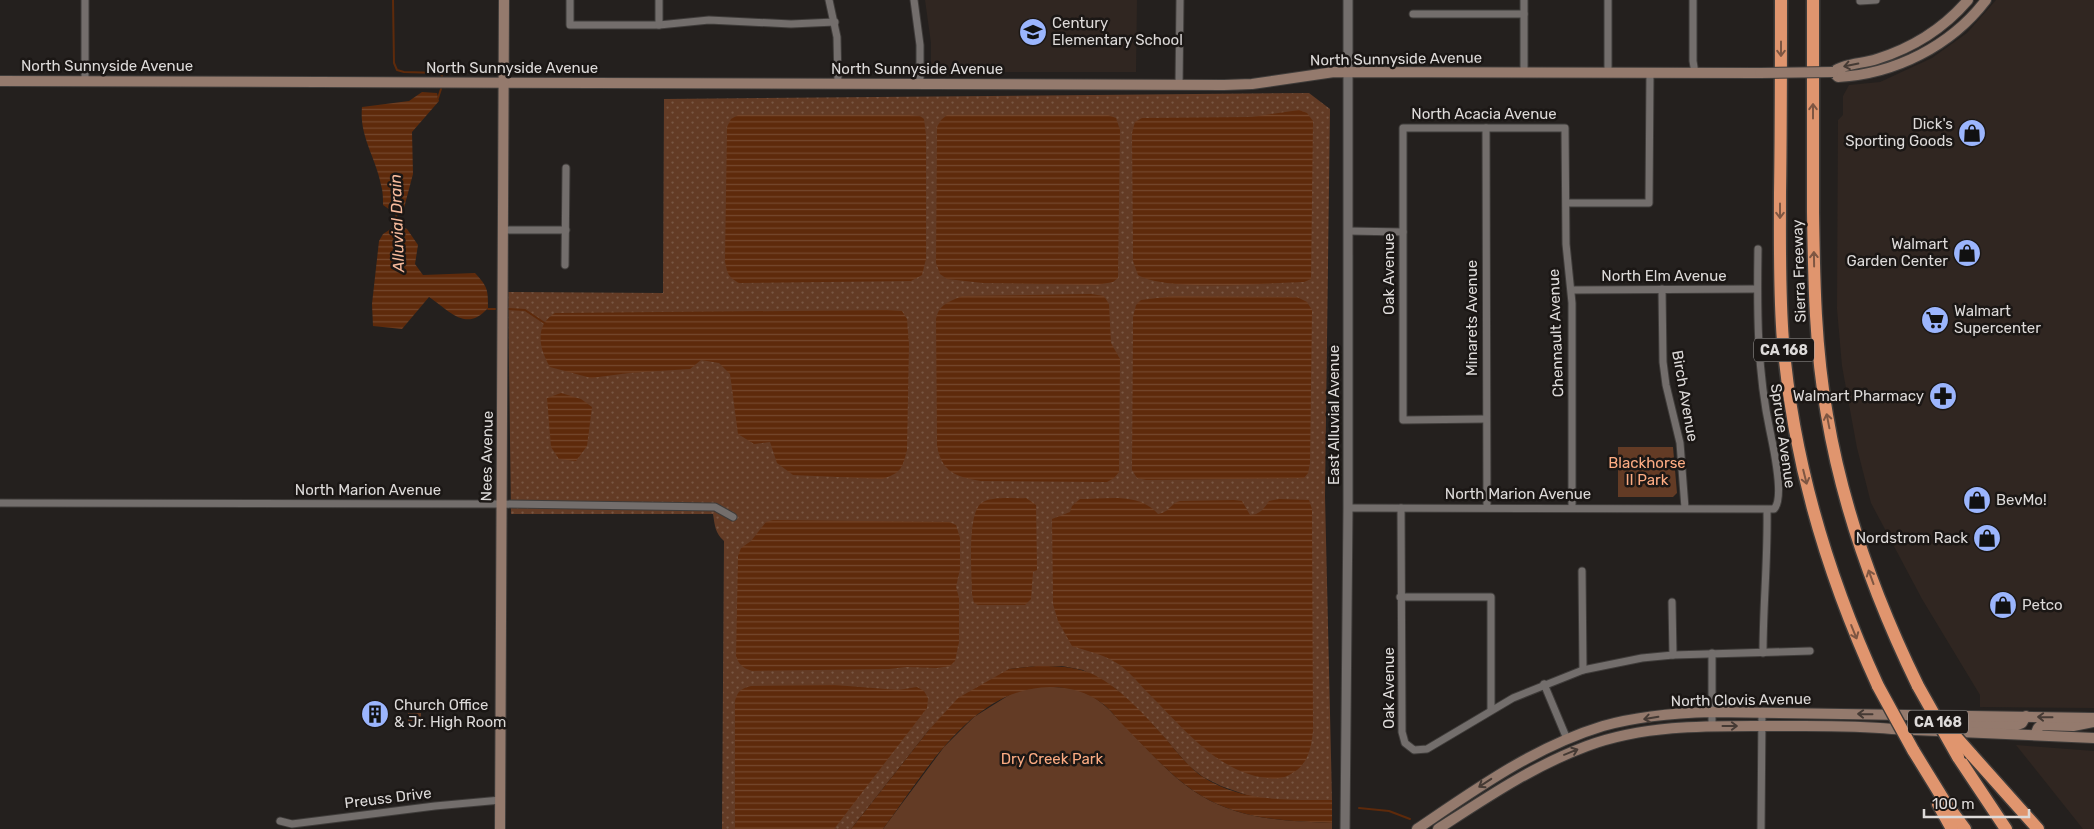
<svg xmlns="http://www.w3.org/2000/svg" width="2094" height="829" font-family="Rubik,sans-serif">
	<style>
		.built { fill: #302621 }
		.grass { fill: url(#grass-dots) }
		.park { fill: #633b25 }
		.water { fill: url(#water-rules) }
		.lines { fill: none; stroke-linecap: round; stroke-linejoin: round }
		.stream { stroke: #5e2a0b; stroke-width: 2 }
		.minor-casing { stroke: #3f3c3a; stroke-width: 9 }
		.tertiary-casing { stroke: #3f3c3a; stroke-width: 11 }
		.secondary-casing { stroke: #3f3c3a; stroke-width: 12 }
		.motorway-casing { stroke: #3f3c3a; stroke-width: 15 }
		.minor { stroke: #736e6c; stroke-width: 7 }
		.tertiary { stroke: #736e6c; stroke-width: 9 }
		.secondary { stroke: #947a6d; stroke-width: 10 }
		.motorway { stroke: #e0956e; stroke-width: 12 }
		.secondary-bridge-casing { stroke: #3f3c3a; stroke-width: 12; stroke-linecap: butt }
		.motorway-bridge-casing { stroke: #3f3c3a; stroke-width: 15; stroke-linecap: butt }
		.secondary-bridge { stroke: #947a6d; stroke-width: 10 }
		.motorway-bridge { stroke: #e0956e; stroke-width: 12 }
		.oneway { stroke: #7e5642 }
		.oneway2 { stroke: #453a34 }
		.labels { text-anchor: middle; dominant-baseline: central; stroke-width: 5; stroke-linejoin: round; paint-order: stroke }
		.shield { fill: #1b1715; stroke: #a3a09e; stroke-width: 1 }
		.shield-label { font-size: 14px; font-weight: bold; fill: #dddad9 }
		.poi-label { font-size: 15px; fill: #dddad9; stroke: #1b1715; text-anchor: start }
		.street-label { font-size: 15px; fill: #dddad9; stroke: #1b1715 }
		.park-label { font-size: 15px; fill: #fdac83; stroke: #1b1715 }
		.water-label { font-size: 16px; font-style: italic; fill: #f8bb9c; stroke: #1b1715 }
	</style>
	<defs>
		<pattern id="grass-dots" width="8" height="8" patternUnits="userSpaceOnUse" patternTransform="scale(1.25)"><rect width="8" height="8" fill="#633b25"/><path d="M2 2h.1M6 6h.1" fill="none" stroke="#795744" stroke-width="1.8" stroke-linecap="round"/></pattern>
		<pattern id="water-rules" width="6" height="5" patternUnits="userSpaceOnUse" patternTransform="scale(1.25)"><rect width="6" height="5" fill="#5e2a0b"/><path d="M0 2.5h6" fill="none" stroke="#75482e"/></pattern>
	</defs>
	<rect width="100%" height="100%" fill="#24201e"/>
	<g class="built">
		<polygon points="925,0 1137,0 1136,72 931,72 931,43"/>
		<polygon points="1996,0 2094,0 2094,708 1980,707 1980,695 1922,599 1871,503 1857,448 1842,366 1837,309 1838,120 1843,115 1843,96 1849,85 1880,82 1932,58 1967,33"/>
		<polygon points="2016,745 2094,751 2094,829 2083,829"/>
	</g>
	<path class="grass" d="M1309,93L1330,109L1325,496L1332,800H1278L1252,797L1221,786L1203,777L1189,766L1155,727L1116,689L1083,670L1062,666H1036L1009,669L928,731L851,829H722L724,541C715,533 715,526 713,514H511L508,292L663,293L664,99Z"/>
	<g class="park">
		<polygon points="1618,447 1673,447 1677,493 1673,497 1618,497"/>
		<path d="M1038,687C1053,687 1069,686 1083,692C1100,698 1112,713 1124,725C1148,749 1170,777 1200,795C1241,820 1285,821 1332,823V829H883L944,747L974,717L1014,692Z"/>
		<rect x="408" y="713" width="13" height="8"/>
	</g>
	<g class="water">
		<path d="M422,92L437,93L439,101L412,132L413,174L404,208L396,214L383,205C383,198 383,191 381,185C376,158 359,136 362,107L409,101Z"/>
		<path d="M1299,110L1307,113L1313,121L1311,279L1304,282C1266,283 1167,292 1138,275L1133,261L1132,133L1135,122L1142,118L1251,117Z"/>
		<path d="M738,115H909L920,116L924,119L926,135V259L922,275L911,281L739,283C728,277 727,273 725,261L727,127L731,119Z"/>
		<polygon points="947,115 1108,115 1116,118 1120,130 1118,278 1113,282 1097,285 983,283 947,279 940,274 936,263 937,127 941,120"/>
		<path d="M397,225L407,229L418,245L415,264L423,275L475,273C488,287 488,290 488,308C466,333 450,311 429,297L402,329L373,326L372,304L379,241L383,234Z"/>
		<path d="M1091,294L1104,296L1109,304L1111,343L1120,359L1119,472L1114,478L1107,482L981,481C957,477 942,473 937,446L936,319C939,304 949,302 962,296Z"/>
		<polygon points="1173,296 1297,297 1307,302 1312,310 1310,463 1308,473 1304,478 1146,480 1137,478 1132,470 1133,317 1136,305 1141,300"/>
		<path d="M887,310L902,311L907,319L909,345L907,450C902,469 901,473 882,479L793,475L777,463L770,442L754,444L738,434L730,374L719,363L701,360L690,369L629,373L591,378L550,367C539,348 534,326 555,313Z"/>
		<polygon points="561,393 581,399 592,407 587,446 576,461 559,459 551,447 547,398"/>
		<path d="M1026,498L1036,505L1037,570L1033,572L1031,599L1025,605H978L974,603L972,594C972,575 966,510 983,502C995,496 1013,499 1026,498Z"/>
		<path d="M1080,499C1107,499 1139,492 1158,514C1170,512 1170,504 1180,501L1234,500L1242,501L1250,515C1259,515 1264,509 1269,501L1279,499L1309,500L1312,509L1313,731C1311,749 1308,766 1289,775C1280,780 1270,779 1260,777C1213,768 1179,723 1146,691C1137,681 1127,669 1115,662C1102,654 1087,651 1072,646L1058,621L1053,604L1052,519L1070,512L1072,506Z"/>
		<path d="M773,520L949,522L956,525L960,538V569L956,587L959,598V642L955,661L950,666L937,668L906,667L889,669L752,671C743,668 739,665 736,656L738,556L741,548L751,541L766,522Z"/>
		<path d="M1036,666C1051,666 1067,666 1081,670C1111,677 1146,716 1166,739C1177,752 1188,767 1203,777C1241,802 1288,800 1332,800V823C1285,821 1241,820 1200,795C1171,777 1148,750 1124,726C1117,719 1111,710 1103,704C1087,692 1070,687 1050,687C971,688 925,773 883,829H851L928,731L958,698L1009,669Z"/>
		<path d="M835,685L898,690L917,687L924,691L928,698L927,708L834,829H735V701C738,690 741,689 751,686Z"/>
	</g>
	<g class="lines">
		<g class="stream">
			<polyline points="393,0 394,63 397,70 404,72 440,73 442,76"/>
			<polyline points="438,98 441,89"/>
			<polyline points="396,212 397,225"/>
			<polyline points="488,309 495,309"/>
			<polyline points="508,309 525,310 546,324"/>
			<polyline points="1359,808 1389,811 1410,819"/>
		</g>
		<g class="minor-casing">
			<g id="minor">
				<polyline points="570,0 570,25 659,25 709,20 791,24 835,22"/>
				<polyline points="659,0 659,25"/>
				<polyline points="829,0 837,37 838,84"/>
				<polyline points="914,0 920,45 920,84"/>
				<polyline points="1693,0 1693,61 1695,73"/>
				<polyline points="1860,1 1876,0"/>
				<polyline points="1413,14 1524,14"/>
				<polyline points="1524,72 1524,0"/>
				<polyline points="1608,73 1608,0"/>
				<polyline points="85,81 85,0"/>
				<polyline points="1179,85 1180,0"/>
				<polyline points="1486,128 1487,507"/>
				<polyline points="1567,203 1649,203 1650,73"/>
				<polyline points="504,230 566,230"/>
				<polyline points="1348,231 1403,232"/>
				<polyline points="565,265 566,168"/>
				<polyline points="1662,289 1663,362 1666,385 1680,443 1685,508"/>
				<polyline points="1572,290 1757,289"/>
				<polyline points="1486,419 1403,420 1403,128 1565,128 1566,244 1572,303 1572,508"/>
				<polyline points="0,503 501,504 715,507 733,517"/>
				<path d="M1348,508L1774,509C1785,498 1773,446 1770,431C1757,371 1757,310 1758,249"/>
				<polyline points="1401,508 1402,732 1405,743 1414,750 1427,749 1513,698 1583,670 1642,658 1673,655 1810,651"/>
				<polyline points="1582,571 1583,670"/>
				<polyline points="1400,597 1491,597 1491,709"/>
				<polyline points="1672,602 1673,655"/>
				<polyline points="1712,653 1712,726"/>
				<path d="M1763,653C1763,605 1768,558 1767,510"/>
				<polyline points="1544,684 1567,739"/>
				<polyline points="280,821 292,824 435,806 501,800"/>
				<polyline points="1761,829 1762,713"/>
			</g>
		</g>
		<g class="tertiary-casing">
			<polyline id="tertiary" points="1345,829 1348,508 1348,0"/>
		</g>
		<g class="secondary-casing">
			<g id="secondary">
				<path d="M1968,0C1944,28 1912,48 1877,59C1863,64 1844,63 1833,72L1838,77C1895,74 1951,46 1986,0"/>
				<polyline points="0,81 1224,85 1252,84 1334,72 1760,73"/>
				<polyline points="1954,728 1974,724 2017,725 2022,723 2026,716"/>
				<polyline points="2035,735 2038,728 2041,725 2073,726 2093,722"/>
				<polyline points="500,829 504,0"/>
				<path d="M1417,829C1476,789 1534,747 1603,726C1638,716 1676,713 1712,712L2094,718"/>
				<path d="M1438,829C1486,798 1533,766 1587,746C1647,724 1711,726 1774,726C1814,726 1853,725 1892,729L2094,738"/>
			</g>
		</g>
		<g class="motorway-casing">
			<g id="motorway">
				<path d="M1781,0C1781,64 1781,129 1780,193C1780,242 1779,292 1783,341C1793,461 1828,577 1878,686"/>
				<path d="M1813,0C1813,71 1813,141 1813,212C1814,280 1815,348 1827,415C1843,510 1876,600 1918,686"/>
				<polyline points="1913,750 1945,802 1965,829"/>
				<polyline points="1971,754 2038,829"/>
				<polyline points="1958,757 2006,829"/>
				<polyline points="1938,804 1952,829"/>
			</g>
		</g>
		<use href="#minor" class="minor"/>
		<use href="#tertiary" class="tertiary"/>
		<use href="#secondary" class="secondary"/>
		<use href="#motorway" class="motorway"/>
		<g class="secondary-bridge-casing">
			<polyline id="secondary-bridge" points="1760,73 1833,72"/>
		</g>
		<g class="motorway-bridge-casing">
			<g id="motorway-bridge">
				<polyline points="1878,686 1913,750"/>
				<polyline points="1918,686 1958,757"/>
				<polyline points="1948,728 1971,754"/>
			</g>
		</g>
		<use href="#secondary-bridge" class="secondary-bridge"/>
		<use href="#motorway-bridge" class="motorway-bridge"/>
	</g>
	<defs><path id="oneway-shaft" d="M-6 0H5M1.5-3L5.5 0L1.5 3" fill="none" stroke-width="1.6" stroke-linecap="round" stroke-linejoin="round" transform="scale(1.25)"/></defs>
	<g class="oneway">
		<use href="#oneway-shaft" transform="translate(1781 49) rotate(90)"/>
		<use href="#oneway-shaft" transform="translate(1813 111) rotate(-90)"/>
		<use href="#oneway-shaft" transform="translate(1780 211) rotate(90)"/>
		<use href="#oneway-shaft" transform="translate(1814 259) rotate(-91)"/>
		<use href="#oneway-shaft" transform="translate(1828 421) rotate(-101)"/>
		<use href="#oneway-shaft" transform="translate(1805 477) rotate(76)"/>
		<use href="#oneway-shaft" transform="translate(1871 577) rotate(-110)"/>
		<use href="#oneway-shaft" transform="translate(1854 632) rotate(68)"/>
	</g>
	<g class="oneway2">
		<use href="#oneway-shaft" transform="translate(1851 65) rotate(169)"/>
		<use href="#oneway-shaft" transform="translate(1865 714) rotate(-179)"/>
		<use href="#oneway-shaft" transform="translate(2045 717) rotate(-179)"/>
		<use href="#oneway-shaft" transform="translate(1651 718) rotate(171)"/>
		<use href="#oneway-shaft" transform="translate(1730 726)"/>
		<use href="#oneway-shaft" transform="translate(1571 752) rotate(-22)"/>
		<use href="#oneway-shaft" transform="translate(1485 783) rotate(147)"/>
	</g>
	<defs>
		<g id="school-disc" transform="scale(1.4375)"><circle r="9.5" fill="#9bb5fd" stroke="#1b1715"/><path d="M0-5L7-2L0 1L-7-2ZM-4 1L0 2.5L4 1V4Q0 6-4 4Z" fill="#111"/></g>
		<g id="shop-disc" transform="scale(1.4375)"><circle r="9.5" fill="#9bb5fd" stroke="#1b1715"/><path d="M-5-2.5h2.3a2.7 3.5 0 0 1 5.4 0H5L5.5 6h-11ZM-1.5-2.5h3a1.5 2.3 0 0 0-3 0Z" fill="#111"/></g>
		<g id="supermarket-disc" transform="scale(1.4375)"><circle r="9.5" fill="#9bb5fd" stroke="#1b1715"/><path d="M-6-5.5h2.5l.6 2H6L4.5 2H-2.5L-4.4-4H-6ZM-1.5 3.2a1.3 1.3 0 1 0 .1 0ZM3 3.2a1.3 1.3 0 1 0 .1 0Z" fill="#111"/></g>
		<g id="pharmacy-disc" transform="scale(1.4375)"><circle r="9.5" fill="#9bb5fd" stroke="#1b1715"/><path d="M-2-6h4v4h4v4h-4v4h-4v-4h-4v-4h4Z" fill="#111"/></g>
		<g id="building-disc" transform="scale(1.4375)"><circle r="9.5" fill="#9bb5fd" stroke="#1b1715"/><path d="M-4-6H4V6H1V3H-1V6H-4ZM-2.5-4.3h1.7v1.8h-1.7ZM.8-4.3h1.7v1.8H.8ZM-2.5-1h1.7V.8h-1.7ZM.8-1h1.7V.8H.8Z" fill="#111"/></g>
	</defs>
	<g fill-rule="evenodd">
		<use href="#school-disc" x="1033" y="32"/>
		<use href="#shop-disc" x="1972" y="133"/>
		<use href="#shop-disc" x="1967" y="253"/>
		<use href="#supermarket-disc" x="1935" y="320"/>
		<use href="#pharmacy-disc" x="1943" y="396"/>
		<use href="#shop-disc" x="1977" y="500"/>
		<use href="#shop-disc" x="1987" y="538"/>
		<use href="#shop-disc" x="2003" y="605"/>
		<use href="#building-disc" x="375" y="714"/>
	</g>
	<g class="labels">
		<g class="shield">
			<rect x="1754" y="338.5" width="60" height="23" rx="4"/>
			<rect x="1908" y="710.5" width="60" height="23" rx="4"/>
		</g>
		<g class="shield-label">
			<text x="1784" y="350">CA 168</text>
			<text x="1938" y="722">CA 168</text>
		</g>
		<g class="poi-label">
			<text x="1052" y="23">Century<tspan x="1052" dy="17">Elementary School</tspan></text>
			<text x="1953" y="124" text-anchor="end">Dick's<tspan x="1953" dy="17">Sporting Goods</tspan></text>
			<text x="1948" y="244" text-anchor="end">Walmart<tspan x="1948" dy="17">Garden Center</tspan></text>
			<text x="1954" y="311">Walmart<tspan x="1954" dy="17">Supercenter</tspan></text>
			<text x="1924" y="396" text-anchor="end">Walmart Pharmacy</text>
			<text x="1996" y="500">BevMo!</text>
			<text x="1968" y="538" text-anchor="end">Nordstrom Rack</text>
			<text x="2022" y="605">Petco</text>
			<text x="394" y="705">Church Office<tspan x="394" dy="17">&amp; Jr. High Room</tspan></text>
		</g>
		<g class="street-label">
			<text transform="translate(1396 59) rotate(-1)">North Sunnyside Avenue</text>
			<text x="107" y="66">North Sunnyside Avenue</text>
			<text x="512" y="68">North Sunnyside Avenue</text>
			<text x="917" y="69">North Sunnyside Avenue</text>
			<text x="1484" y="114">North Acacia Avenue</text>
			<text transform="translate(1799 271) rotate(-92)">Sierra Freeway</text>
			<text transform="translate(1389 274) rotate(-90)">Oak Avenue</text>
			<text x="1664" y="276">North Elm Avenue</text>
			<text transform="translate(1472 318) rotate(-90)">Minarets Avenue</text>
			<text transform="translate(1556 333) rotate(-92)">Chennault Avenue</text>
			<text transform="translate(1685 396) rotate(80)">Birch Avenue</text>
			<text transform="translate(1334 415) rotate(-90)">East Alluvial Avenue</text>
			<text transform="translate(1783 436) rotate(82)">Spruce Avenue</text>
			<text transform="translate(487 456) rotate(-89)">Nees Avenue</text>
			<text x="368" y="490">North Marion Avenue</text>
			<text x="1518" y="494">North Marion Avenue</text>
			<text transform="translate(1389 688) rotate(-90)">Oak Avenue</text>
			<text transform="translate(1741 700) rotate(-1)">North Clovis Avenue</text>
			<text transform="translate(388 798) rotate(-7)">Preuss Drive</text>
		</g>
		<g class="park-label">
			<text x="1647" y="463">Blackhorse<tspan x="1647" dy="17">II Park</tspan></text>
			<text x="1052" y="759">Dry Creek Park</text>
		</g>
		<g class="water-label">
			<text transform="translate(397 223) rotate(-92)">Alluvial Drain</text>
		</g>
	</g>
	<path d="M1924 809v8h105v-8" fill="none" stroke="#dddad9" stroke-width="2.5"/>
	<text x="1932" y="809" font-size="15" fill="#dddad9" stroke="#1b1715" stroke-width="4" paint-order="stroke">100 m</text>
</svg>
